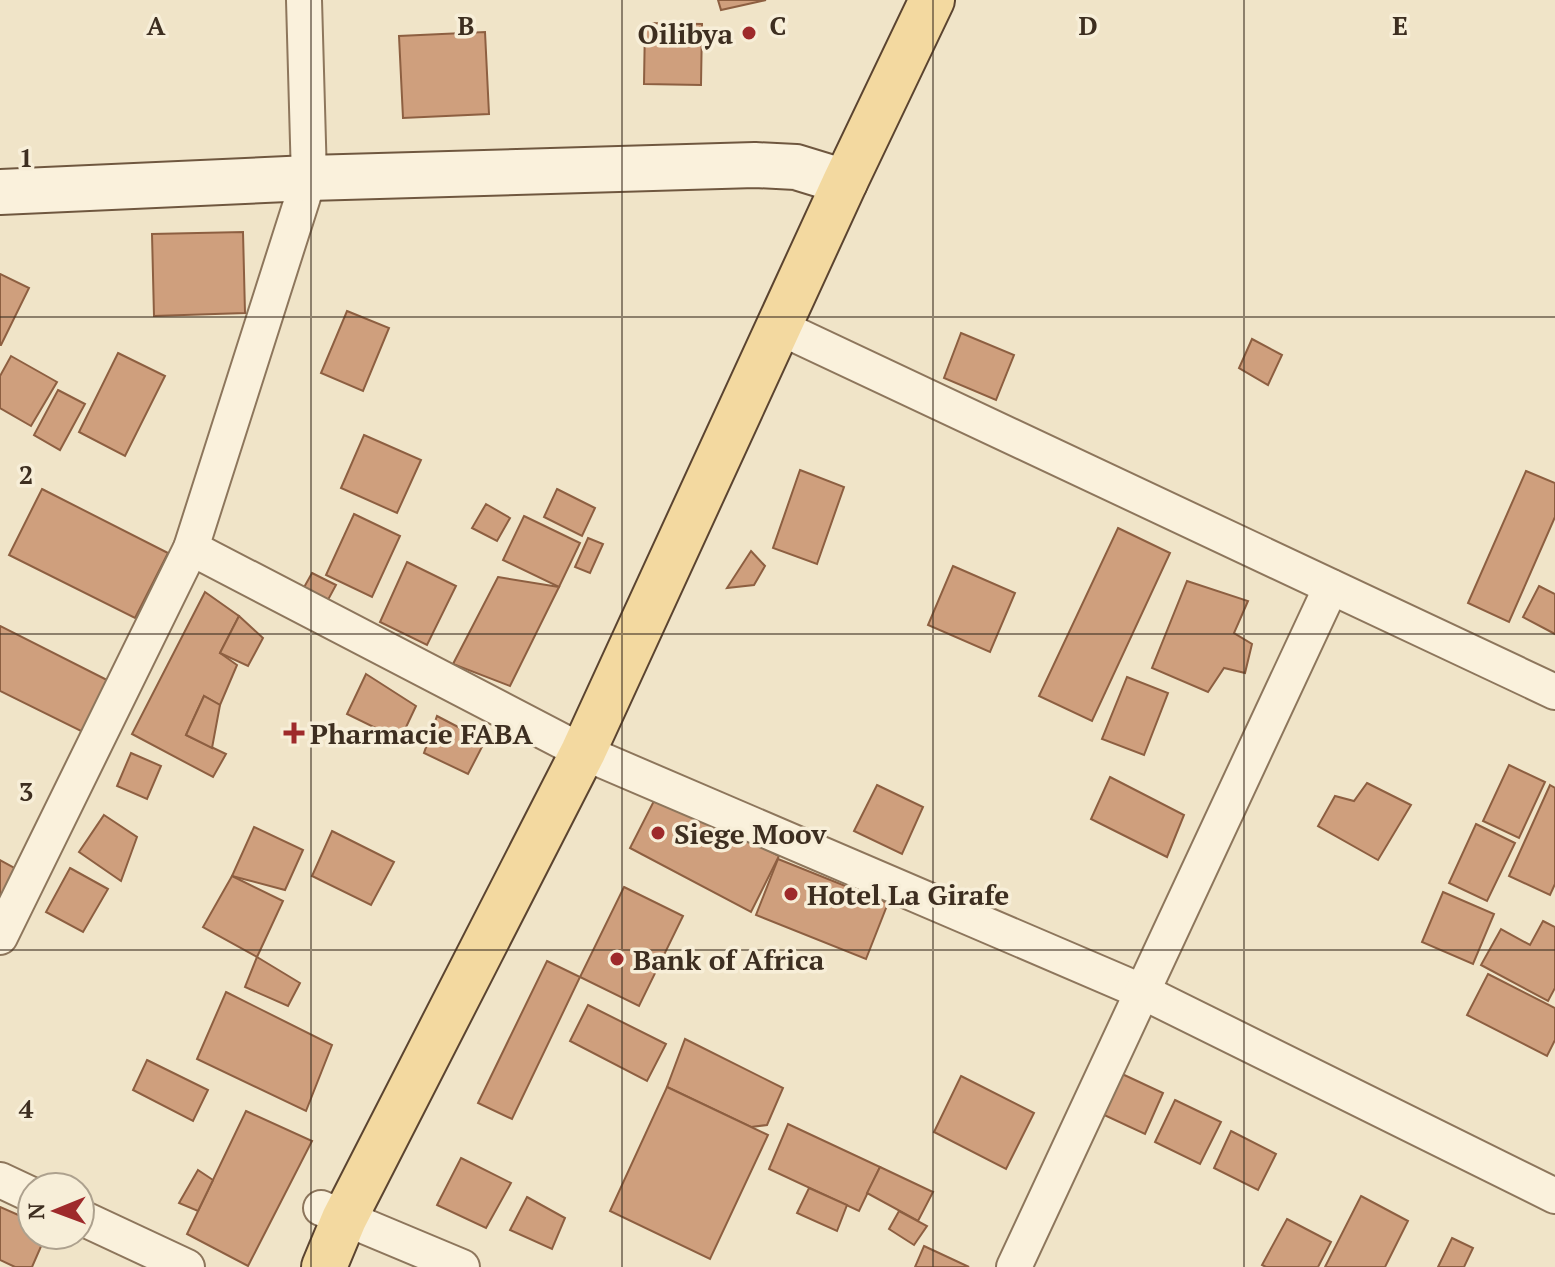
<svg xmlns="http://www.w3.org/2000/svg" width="1555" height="1267" font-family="'PT Serif',serif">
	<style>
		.building { fill: #cf9f7d; stroke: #8d5f41; stroke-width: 2 }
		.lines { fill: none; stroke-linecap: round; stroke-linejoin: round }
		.street-casing { stroke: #8d765c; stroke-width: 38 }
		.secondary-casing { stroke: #6f573f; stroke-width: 48 }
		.primary-casing { stroke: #5b4430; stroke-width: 48 }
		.street { stroke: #faf1dc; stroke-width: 34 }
		.secondary { stroke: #faf1dc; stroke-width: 44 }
		.primary { stroke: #f3d9a0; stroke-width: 44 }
		.grid { fill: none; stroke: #3d2e20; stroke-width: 2; stroke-opacity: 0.55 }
		.poi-dot { fill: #9e2a2b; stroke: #f7eed8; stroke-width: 3 }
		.labels { text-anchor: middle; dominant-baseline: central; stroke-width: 7; stroke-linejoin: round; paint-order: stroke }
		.poi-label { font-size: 28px; font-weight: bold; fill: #3d2e20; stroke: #f7eed8; text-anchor: start }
		.grid-label { font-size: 26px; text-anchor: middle; font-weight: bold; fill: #3d2e20; stroke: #f7eed8; stroke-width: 7; stroke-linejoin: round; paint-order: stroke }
	</style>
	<rect width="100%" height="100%" fill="#f0e4c8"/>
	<g class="building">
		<polygon points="718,0 766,0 721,10"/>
		<polygon points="645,23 702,24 701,85 644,84"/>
		<polygon points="485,32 489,114 403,118 399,36"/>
		<polygon points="243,232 245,313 154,316 152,234"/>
		<polygon points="0,274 29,288 1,345 0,345"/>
		<polygon points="347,311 389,328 363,391 321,373"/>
		<polygon points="961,333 1014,355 996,400 944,378"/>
		<polygon points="1252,339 1282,355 1268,385 1239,368"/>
		<polygon points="118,353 165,376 125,456 79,432"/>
		<polygon points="11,356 57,382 31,426 0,408 0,376"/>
		<polygon points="58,390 85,404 60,450 34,435"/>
		<polygon points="364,435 421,460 397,513 341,488"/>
		<polygon points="800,470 844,487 817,564 773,548"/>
		<polygon points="1526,471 1555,483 1555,517 1509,622 1468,603"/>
		<polygon points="42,489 168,553 135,618 9,555"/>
		<polygon points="557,489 595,508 582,536 544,517"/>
		<polygon points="486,504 510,518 497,541 472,528"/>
		<polygon points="354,514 400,536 372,597 326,575"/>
		<polygon points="524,516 580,543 559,587 503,560"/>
		<polygon points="1118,528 1170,553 1092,721 1039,696"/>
		<polygon points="588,538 603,544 590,573 575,567"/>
		<polygon points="751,551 765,566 754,585 727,588"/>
		<polygon points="407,562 456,586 427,645 380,622"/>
		<polygon points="953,566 1015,593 990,652 928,625"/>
		<polygon points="312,573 336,585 322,611 298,598"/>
		<polygon points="498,577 559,587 510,686 453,664"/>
		<polygon points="1187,581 1248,601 1234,633 1252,644 1245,673 1224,668 1208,692 1152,668"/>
		<polygon points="1539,586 1555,594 1555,634 1523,617"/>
		<polygon points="205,592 239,616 220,653 237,665 220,705 204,696 186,735 226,754 213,777 132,734"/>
		<polygon points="239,616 263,638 248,666 220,653"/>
		<polygon points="0,626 109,681 83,732 0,691"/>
		<polygon points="366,674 416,706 400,740 347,714"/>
		<polygon points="1127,677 1168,693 1144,755 1102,739"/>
		<polygon points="204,696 220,705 212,748 186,735"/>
		<polygon points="437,716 485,741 468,774 424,753"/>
		<polygon points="131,753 161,766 147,799 117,786"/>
		<polygon points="1509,765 1545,782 1519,838 1483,821"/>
		<polygon points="1110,777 1184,815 1167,857 1091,819"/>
		<polygon points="1367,783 1411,805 1378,860 1318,826 1335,796 1354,801"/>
		<polygon points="877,785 923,807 902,854 854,831"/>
		<polygon points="1550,785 1555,788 1555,884 1550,895 1509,876"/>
		<polygon points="658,793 779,856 751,912 630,848"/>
		<polygon points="104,815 137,837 121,881 79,852"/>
		<polygon points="1476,824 1515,843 1487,901 1449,883"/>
		<polygon points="254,827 303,850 285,890 232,876"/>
		<polygon points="332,831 394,862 371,905 312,876"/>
		<polygon points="778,859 888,903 866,959 756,915"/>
		<polygon points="0,860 18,870 0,905"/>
		<polygon points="70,868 108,889 83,932 46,912"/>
		<polygon points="232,876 283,901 257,957 203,927"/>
		<polygon points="624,887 683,916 639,1006 580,977"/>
		<polygon points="1443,892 1494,914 1473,964 1422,942"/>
		<polygon points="1543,921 1555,927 1555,988 1548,1001 1481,965 1501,929 1530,945"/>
		<polygon points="257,957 300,983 288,1006 245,987"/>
		<polygon points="547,961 580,977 512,1119 478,1103"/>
		<polygon points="1488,974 1555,1008 1555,1040 1547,1056 1467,1015"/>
		<polygon points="226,992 332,1045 306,1111 197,1059"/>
		<polygon points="588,1005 666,1044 647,1081 570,1041"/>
		<polygon points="685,1039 783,1088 767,1125 751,1127 667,1087"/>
		<polygon points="147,1060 208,1090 193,1121 133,1090"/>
		<polygon points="1120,1073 1163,1093 1145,1134 1102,1114"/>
		<polygon points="961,1076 1034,1113 1006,1169 934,1132"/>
		<polygon points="667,1087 768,1135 710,1259 610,1211"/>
		<polygon points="1175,1100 1221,1122 1200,1164 1155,1142"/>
		<polygon points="246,1111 312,1141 248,1266 187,1234"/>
		<polygon points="788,1124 880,1167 859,1211 769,1169"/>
		<polygon points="1231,1131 1276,1154 1258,1190 1214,1168"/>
		<polygon points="461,1158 511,1183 486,1228 437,1205"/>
		<polygon points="880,1167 933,1192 918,1221 867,1193"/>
		<polygon points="198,1170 213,1180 198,1211 179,1203"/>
		<polygon points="809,1188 847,1205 837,1231 797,1213"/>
		<polygon points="1361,1196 1408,1221 1385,1267 1325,1267"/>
		<polygon points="527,1197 565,1218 552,1249 510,1230"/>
		<polygon points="0,1207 32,1221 32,1235 46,1235 32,1267 15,1267 0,1260"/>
		<polygon points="899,1211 927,1226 914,1245 889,1229"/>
		<polygon points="1287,1219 1331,1242 1318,1267 1266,1267 1262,1265"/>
		<polygon points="1452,1238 1473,1248 1464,1267 1438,1267"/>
		<polygon points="924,1246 969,1267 915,1267"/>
	</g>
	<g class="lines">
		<g class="street-casing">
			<g id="street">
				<polyline points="779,327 1555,692"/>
				<polyline points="191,548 583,752 1143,992 1555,1196"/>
				<polyline points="0,937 191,548 309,178 304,0"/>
				<polyline points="0,1180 32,1195"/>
				<polyline points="321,1208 462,1267"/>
				<polyline points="80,1217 187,1267"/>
				<polyline points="1014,1267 1331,587"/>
			</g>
		</g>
		<g class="secondary-casing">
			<polyline id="secondary" points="0,192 309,178 755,165 796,167 845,182"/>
		</g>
		<g class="primary-casing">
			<polyline id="primary" points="324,1267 344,1219 583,752 845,182 932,0"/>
		</g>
		<use href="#street" class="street"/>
		<use href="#secondary" class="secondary"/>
		<use href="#primary" class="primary"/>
	</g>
	<path class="grid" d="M311,0V1267M622,0V1267M933,0V1267M1244,0V1267M0,317H1555M0,634H1555M0,950H1555"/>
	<g class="poi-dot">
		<circle cx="749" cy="33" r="8"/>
		<path d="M290 721h8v8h8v8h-8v8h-8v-8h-8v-8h8z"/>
		<circle cx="658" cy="833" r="8"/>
		<circle cx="791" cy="894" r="8"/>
		<circle cx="617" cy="959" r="8"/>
	</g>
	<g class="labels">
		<g class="poi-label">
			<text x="733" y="33" text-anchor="end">Oilibya</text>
			<text x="310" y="733">Pharmacie FABA</text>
			<text x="674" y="833">Siege Moov</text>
			<text x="807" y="894">Hotel La Girafe</text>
			<text x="633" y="959">Bank of Africa</text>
		</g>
	</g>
	<g class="grid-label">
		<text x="156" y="35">A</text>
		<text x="466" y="35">B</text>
		<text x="778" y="35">C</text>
		<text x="1088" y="35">D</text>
		<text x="1400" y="35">E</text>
		<text x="26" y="167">1</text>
		<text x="26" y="484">2</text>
		<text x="26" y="801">3</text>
		<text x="26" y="1118">4</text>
	</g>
	<g transform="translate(56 1211) rotate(269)"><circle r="38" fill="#f7eed8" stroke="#ada18e" stroke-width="2"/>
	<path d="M0-6L14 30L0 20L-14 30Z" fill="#9e2a2b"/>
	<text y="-12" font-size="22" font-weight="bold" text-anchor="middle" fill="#3d2e20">N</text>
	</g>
</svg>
